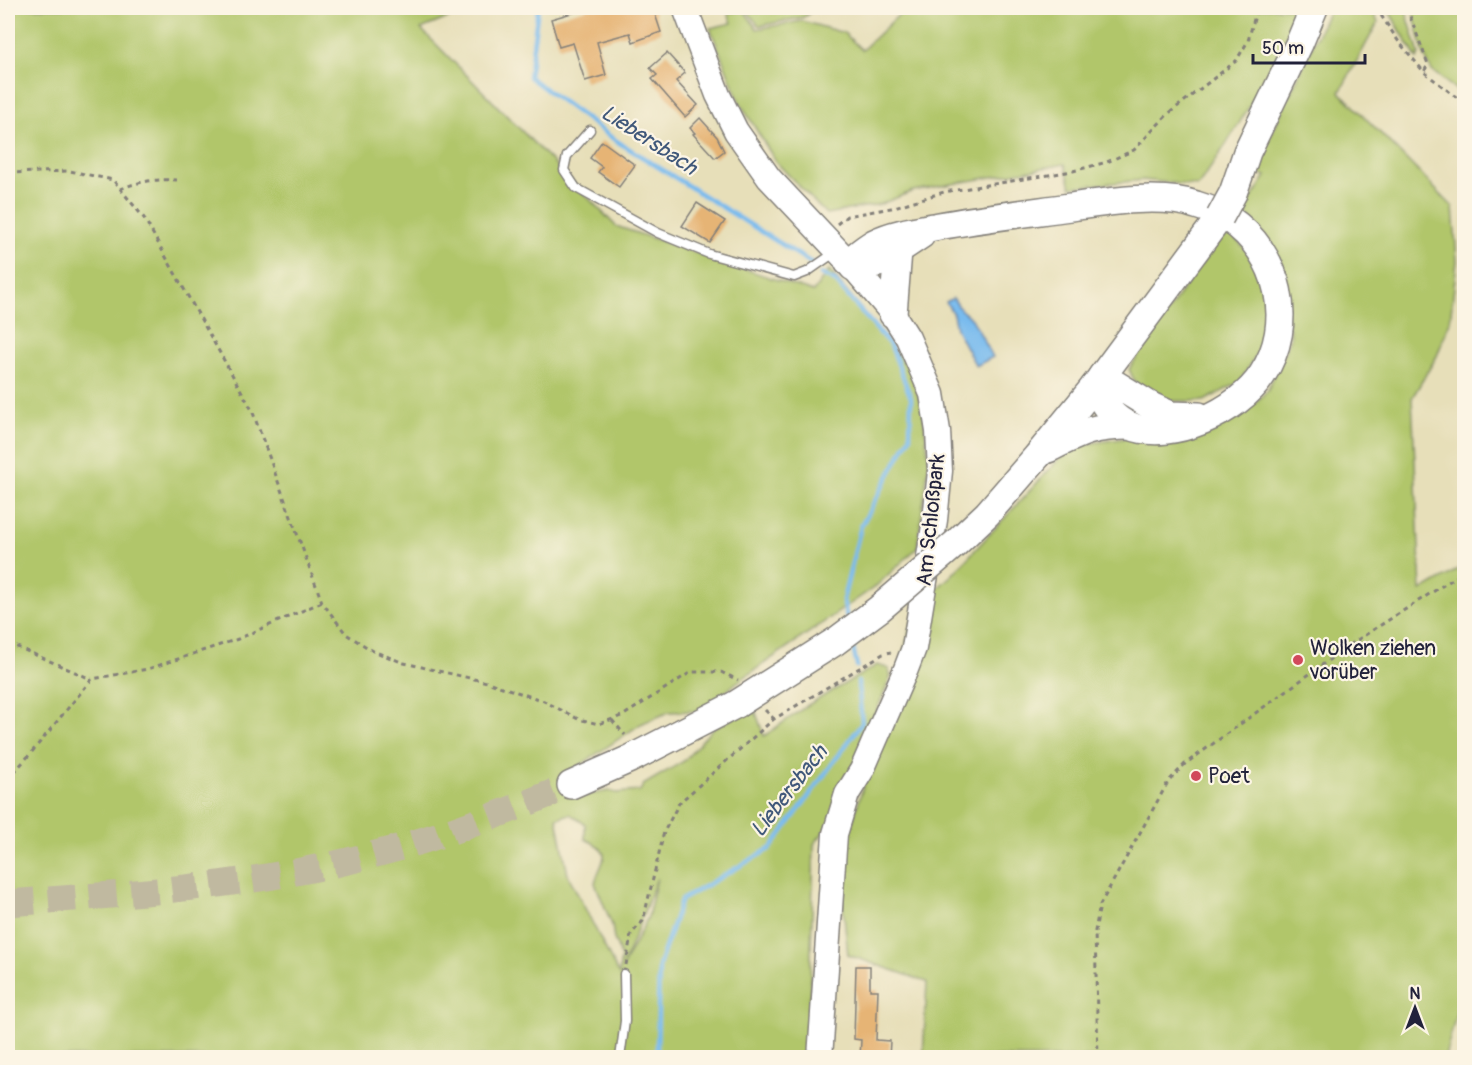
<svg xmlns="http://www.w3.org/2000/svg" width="1472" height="1065" font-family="Pangolin,sans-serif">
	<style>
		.green { fill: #b1c66a; stroke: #6a7452; stroke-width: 1.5; fill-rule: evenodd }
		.water { fill: #79bbee; stroke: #4e6e94; stroke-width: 1.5 }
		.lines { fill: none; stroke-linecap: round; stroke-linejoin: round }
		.stream { stroke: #79bbee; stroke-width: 4.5 }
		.building { fill: #e6b474 }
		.primary-tunnel { stroke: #c0b9a0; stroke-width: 27; stroke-dasharray: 27 14; stroke-linecap: butt }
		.lane-casing { stroke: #84807a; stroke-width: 11 }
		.secondary-casing { stroke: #84807a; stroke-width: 27 }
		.primary-casing { stroke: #84807a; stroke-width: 30 }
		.path { stroke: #84807a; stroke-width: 3; stroke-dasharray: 4.5 4.5; stroke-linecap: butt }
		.lane { stroke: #fff; stroke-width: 8 }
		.secondary { stroke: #fff; stroke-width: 24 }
		.primary { stroke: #fff; stroke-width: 27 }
		.primary-bridge-casing { stroke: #84807a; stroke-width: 30; stroke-linecap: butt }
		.primary-bridge { stroke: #fff; stroke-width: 27 }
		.poi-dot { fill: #d1495b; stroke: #fcf5e5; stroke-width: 2 }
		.labels { text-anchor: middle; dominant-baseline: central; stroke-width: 4.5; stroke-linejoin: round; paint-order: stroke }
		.street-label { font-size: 21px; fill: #22223b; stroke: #fcf5e5 }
		.poi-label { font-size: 21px; fill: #22223b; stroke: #fcf5e5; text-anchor: start }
		.water-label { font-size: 22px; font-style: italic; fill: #40587a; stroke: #fcf5e5 }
	</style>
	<rect width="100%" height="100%" fill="#fcf5e5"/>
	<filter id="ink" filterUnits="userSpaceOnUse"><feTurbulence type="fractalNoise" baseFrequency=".0167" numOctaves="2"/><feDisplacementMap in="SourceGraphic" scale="12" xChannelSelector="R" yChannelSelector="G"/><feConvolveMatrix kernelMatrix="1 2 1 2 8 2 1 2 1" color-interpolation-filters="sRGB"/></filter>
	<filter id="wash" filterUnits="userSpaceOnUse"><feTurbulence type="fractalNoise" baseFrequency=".008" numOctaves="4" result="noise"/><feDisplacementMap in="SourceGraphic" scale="24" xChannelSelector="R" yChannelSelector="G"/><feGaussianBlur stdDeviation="1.35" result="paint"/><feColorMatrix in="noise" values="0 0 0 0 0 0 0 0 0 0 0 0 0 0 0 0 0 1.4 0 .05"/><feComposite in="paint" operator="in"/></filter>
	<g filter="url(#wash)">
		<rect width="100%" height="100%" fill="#e7dfb9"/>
		<g class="green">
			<path d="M8,8H464L465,11L421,29L616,226L813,292L829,270L911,370L923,412L929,462L917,548L876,586L736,683L719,697L698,711L669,712L641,724L567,774L575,797L609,791L616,793L640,791L643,785L684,761L712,729L754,707L764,736L808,705L877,665L888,668L891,676L830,824L814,844L808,1057H8ZM570,814L585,824V839C617,853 600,861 595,883L612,925L614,939L621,956L619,975L568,875L557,818ZM657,878L648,917L623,966Z"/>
			<polygon points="745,8 817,8 804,17 759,26"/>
			<path d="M906,8H1299C1273,71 1237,130 1198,186L1143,180L1071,187L1065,164L913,191L881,204L826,214L776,162L740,103L710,28L732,23L728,14L743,9L757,29L802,21L844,33L862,50Z"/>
			<polygon points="1330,8 1371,8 1378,22 1340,92 1453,207 1457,261 1450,321 1437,356 1412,398 1421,591 1464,566 1464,984 1445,1057 1424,1054 1423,1058 923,1057 927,982 848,955 839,867 917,606 952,575 1071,446 1224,424 1252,406 1268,390 1291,337 1272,244 1243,211 1266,176 1254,171"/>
			<polygon points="1387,8 1405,8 1419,54 1417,59"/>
			<polygon points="1412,8 1464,8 1464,96 1432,71 1424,55"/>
			<polygon points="1227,230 1248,252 1268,297 1264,341 1240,382 1204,401 1158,401 1137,387 1129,369 1192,276"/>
		</g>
		<polygon class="water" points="953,298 961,310 972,319 993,357 976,366 956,329 953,314 946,302"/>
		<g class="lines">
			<g class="stream">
				<polyline points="538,8 529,77 615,140 813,264"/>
				<polyline points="821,274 835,281 891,346 911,398 910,437 861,526 843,600 848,622"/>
				<polyline points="851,639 857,666"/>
				<polyline points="659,1058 657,1053 659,966 681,900 771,848 862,723 858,682"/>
			</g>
		</g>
		<g id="blocks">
			<g class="building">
				<polygon points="589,8 653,8 661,32 633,42 630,33 597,42 606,75 585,81 573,43 559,47 551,19"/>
				<polygon points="667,53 685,73 676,81 698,105 685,117 652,79 657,75 650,68"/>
				<polygon points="700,118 717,137 724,151 715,158 693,134 695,133 690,128"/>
				<polygon points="602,141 635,165 619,187 598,172 602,167 590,158"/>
				<polygon points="697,203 725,221 710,243 682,226"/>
				<polygon points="856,966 870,966 870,990 878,990 876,1040 890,1041 889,1058 860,1058 861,1040 854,1039"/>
			</g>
		</g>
	</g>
	<g filter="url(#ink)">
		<use href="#blocks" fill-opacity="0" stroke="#84807a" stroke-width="1.5"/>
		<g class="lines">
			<path class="primary-tunnel" d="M8,903C125,894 245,887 360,858C433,840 502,814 571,785"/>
			<g class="lane-casing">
				<g id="lane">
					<polyline points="590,130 567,156 564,170 576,188 658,233 709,254 794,277 807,272 837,251"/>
					<polyline points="620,1058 625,1021 624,974"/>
				</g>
			</g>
			<g class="secondary-casing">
				<polyline id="secondary" points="685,8 718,95 736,131 769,178 853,267 893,314 908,338 932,394 938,431 940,471 935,520 914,648 906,669 862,770 847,794 835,834 820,1058"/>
			</g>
			<g class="primary-casing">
				<g id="primary">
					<polyline points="1242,167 1247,152 1299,44 1314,8"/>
					<path d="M848,262C856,256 865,248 874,243C894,233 917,230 939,226C983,218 1026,213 1070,207C1105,202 1162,193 1196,205C1206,208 1220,213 1229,219C1280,253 1296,324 1262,375C1239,411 1171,443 1130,426C1111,418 1104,404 1094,387"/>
					<polyline points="853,267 879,263 921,235"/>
					<polyline points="893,314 898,251"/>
					<polyline points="1102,376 1151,406 1171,415 1199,416"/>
					<path d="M1048,449C1082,432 1092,426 1131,426"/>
					<polyline points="1039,454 1094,387 1220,217"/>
					<polyline points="571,785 630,759 737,704"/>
				</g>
			</g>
			<g class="path">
				<polyline points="1376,8 1399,42 1424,72 1464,103"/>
				<polyline points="1407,8 1428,64 1424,72"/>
				<polyline points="8,173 70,171 113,180 144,218 252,410 322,602 346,634 373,651 404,663 487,682 544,701 578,719 599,724 624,715 691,672 721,672 738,680"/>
				<path d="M120,189C140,181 156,179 177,180"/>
				<polyline points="837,224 847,216 891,208 944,192 1073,171 1107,162 1134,150 1168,114 1236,61 1248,41 1257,8"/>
				<polyline points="8,643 91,679"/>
				<polyline points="765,710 774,719"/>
				<polyline points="612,720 625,735"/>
				<polyline points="8,779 31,753 92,679 148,669 238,639 322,602"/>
				<polyline points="626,965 631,934 643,921 664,832 679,803 774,719 883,654 891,652"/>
				<polyline points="1098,1058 1095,931 1100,905 1168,782 1185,764 1351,644 1464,572"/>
			</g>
			<use href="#lane" class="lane"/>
			<use href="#secondary" class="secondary"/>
			<use href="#primary" class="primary"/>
			<g class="primary-bridge-casing">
				<g id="primary-bridge">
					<polyline points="1220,217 1233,193 1242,167"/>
					<polyline points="737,704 836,641 879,609 955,544 987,514 1039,454"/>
				</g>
			</g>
			<use href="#primary-bridge" class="primary-bridge"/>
		</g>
	</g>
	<g class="poi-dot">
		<circle cx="1298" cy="660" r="6"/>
		<circle cx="1196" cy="776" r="6"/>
	</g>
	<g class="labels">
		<g class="street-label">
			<text transform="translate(931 520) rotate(-84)">Am Schloßpark</text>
		</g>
		<g class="poi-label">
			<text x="1310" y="648">Wolken ziehen<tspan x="1310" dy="24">vorüber</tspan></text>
			<text x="1208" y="776">Poet</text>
		</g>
		<g class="water-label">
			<text transform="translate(649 140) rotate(33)">Liebersbach</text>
			<text transform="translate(789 791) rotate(-52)">Liebersbach</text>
		</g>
	</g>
	<rect width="1472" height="1065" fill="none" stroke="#fcf5e5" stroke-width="30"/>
	<g transform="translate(1415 1008)" stroke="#fcf5e5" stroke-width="4.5" paint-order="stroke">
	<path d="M0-4.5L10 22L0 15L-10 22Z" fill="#22223b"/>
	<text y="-9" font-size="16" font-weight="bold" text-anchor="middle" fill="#22223b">N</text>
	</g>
	<path d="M1253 54v9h112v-9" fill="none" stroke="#22223b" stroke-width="3"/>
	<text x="1262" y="54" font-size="18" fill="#22223b" stroke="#fcf5e5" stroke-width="4.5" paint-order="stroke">50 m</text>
</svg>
